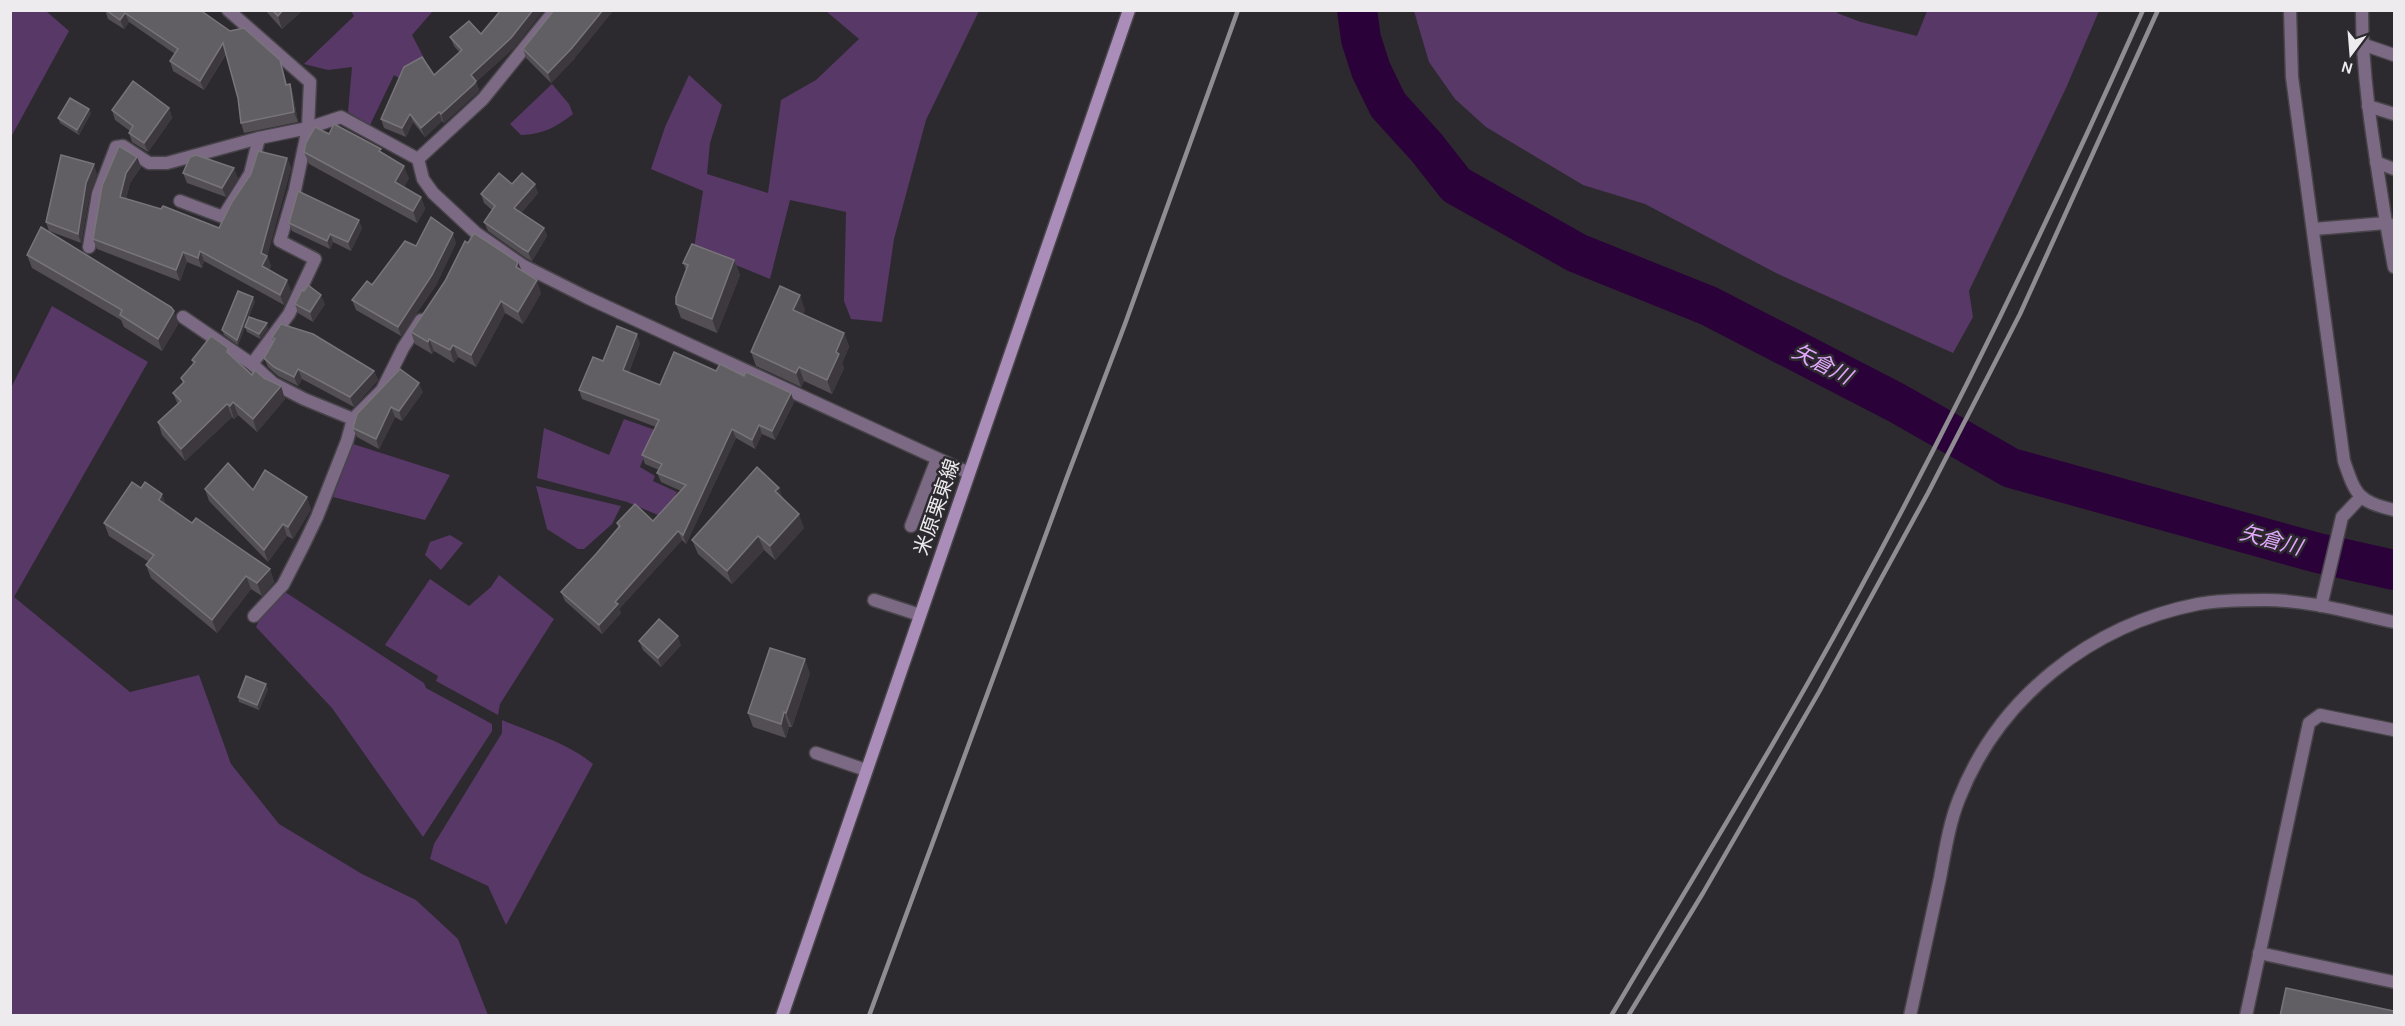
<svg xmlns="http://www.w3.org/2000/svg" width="2405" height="1026" font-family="Karla,'Noto Sans JP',sans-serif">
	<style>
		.green { fill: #573866 }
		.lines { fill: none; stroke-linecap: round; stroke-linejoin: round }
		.river { stroke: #2a0139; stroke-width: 40 }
		.service-casing { stroke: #48454a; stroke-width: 15 }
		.minor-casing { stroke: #48454a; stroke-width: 15 }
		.tertiary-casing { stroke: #48454a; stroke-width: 15 }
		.secondary-casing { stroke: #48454a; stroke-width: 15 }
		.service { stroke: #7c6a85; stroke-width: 12 }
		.minor { stroke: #7c6a85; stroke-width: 12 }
		.tertiary { stroke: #7c6a85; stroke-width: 12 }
		.secondary { stroke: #aa8db8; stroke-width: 12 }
		.rail { stroke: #8f8d91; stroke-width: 4.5 }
		.wall { fill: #524e54 }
		.shaded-wall { fill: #3c383e }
		.building { fill: #625f64; stroke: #78757a; stroke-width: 1.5 }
		.labels { text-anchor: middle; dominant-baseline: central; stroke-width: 5; stroke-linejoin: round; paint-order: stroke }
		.street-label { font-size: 20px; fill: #edebee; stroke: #2d2a2f }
		.water-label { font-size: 21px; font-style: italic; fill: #e3a8fe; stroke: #2d2a2f }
	</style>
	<rect width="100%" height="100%" fill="#2d2a2f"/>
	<g class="green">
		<polygon points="11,10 46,11 69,31 11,137"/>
		<polygon points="351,11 433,11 412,35 426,62 399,78 394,75 370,125 348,112 352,67 328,70 304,64 354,16"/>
		<polygon points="826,11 979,11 926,120 894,239 882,322 851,319 844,301 846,212 790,200 770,279 694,248 703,191 651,169 665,127 689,75 722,105 710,143 707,174 768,193 781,100 816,80 859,39"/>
		<polygon points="1414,11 1838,11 1837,13 1861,22 1917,36 1927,11 2099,11 2066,88 1969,291 1973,317 1953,353 1776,273 1645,204 1583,185 1486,127 1455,99 1429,62"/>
		<path d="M552,84L569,104L573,114C555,128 543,134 521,135L510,124Z"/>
		<polygon points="52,306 148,362 14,597 130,692 199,675 231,764 279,824 362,874 416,900 458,939 488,1015 11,1015 11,388"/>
		<path d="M624,419L655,430L640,467L655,476L653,481L677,492C672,502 669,513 658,515L627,502L537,478L544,428L609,455Z"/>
		<polygon points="353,444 450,475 425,520 333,497"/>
		<polygon points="536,486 621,506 612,524 584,549 578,549 547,529"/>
		<polygon points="450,535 463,543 441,570 425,555 430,542"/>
		<polygon points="499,575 554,619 500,704 498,715 436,681 438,676 385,645 430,579 469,606 491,587"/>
		<polygon points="282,590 424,683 426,688 492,724 492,731 423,837 332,708 256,627 261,616"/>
		<path d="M502,720C532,733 568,743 593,764L506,925L488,886L430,859L434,844L502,733Z"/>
	</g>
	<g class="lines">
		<polyline class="river" points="1357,10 1361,39 1371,70 1388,105 1427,148 1456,185 1577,253 1709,306 1897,403 2011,468 2318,553 2394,570"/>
		<g class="service-casing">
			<g id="service">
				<polyline points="2362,44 2394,55"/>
				<polyline points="2368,106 2394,114"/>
				<polyline points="2376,162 2394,169"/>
				<polyline points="2394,226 2386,223 2394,267"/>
				<path d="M2314,229L2386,223C2375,153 2362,82 2362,10"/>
				<polyline points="911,526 937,459"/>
				<polyline points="874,600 920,615"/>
				<polyline points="816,753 866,770"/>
				<polyline points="2259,953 2394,982"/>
				<polyline points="2246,1016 2309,723 2320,715 2394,730"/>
			</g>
		</g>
		<g class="minor-casing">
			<g id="minor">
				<polyline points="228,10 310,82 308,128 295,190 280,241 315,259 289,314 252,364"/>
				<polyline points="418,159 423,179 433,193 476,233 522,265 588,298 969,473"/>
				<polyline points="418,159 483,99 555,10"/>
				<polyline points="180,201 223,217 250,174 259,138"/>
				<polyline points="89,247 98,194 116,147 123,146 149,163 167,163 259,138 308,128 341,117 418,159"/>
				<polyline points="183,317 252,364 273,383 304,399 353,419"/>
				<polyline points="2321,606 2342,517 2360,498"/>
				<polyline points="254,616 283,585 304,544 317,517 347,441 353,419 382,390 403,348 421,320"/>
			</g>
		</g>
		<g class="tertiary-casing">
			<g id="tertiary">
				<path d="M2290,10L2292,77L2344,461C2356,496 2358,501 2394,510"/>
				<path d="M1910,1016C1920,970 1930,924 1940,878C1945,852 1949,824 1959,799C1999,697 2091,625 2198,604C2219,600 2244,600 2265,600C2309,600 2352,613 2394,622"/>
			</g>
		</g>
		<g class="secondary-casing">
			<polyline id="secondary" points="782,1016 1129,10"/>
		</g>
		<use href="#service" class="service"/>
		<use href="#minor" class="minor"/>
		<use href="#tertiary" class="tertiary"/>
		<use href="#secondary" class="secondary"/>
		<g class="rail">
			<polyline points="869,1016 1067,477 1125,324 1238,10"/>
			<path d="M1611,1016C1677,904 1745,794 1809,681C1932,464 2041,239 2143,10"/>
			<polyline points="1628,1016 1703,893 1819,692 1928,493 2020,314 2158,10"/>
		</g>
	</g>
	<g class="wall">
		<polygon points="105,10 204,10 203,13 283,70 287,84 290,84 293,94 298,122 244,133 241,123 238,98 226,54 204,90 173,71 170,61 175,54 129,22 124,29 108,19"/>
		<polygon points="265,10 303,10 282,29"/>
		<polygon points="481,34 515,47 476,82 479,90 477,93 444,123 442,121 425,137 413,122 406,137 384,128 381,119 460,53 454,46 450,37"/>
		<polygon points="523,49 575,58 551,83 526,58"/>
		<polygon points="169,108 172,118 148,152 132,142 129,133 130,131 115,120 112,110"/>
		<polygon points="91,113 79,135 60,123 58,118"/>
		<polygon points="329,134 382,153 409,178 404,187 421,197 425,209 417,223 309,164 304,152"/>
		<polygon points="137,157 141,167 130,183 126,199 219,228 287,158 291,168 267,256 271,266 269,270 291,291 284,305 204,261 202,268 187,262 180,281 97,249 93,239"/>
		<polygon points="183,173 238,178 226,197 187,183"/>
		<polygon points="97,174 90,192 81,243 49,231 46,222"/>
		<polygon points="512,184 538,193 521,213 544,228 547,236 532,261 526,258 488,231 484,222 492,210 484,203 481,194"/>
		<polygon points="289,223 362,228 351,251 333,242 330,249 292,231"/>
		<polygon points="456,243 436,285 401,336 356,310 352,300 416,246"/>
		<polygon points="468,243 518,262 522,271 541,293 523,324 505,313 476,367 458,357 454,363 434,351 432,354 415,344 411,332 445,281"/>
		<polygon points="27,255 178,324 162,351 124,327 121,320 32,268"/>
		<polygon points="734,260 740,275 717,333 681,318 676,304 686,270 683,263"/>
		<polygon points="255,301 238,345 224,335 222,330"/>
		<polygon points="295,304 325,304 313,322 298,313"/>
		<polygon points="805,310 803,314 844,333 849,347 842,363 844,368 832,394 804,381 801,387 756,366 751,352"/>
		<polygon points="245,327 268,328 260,339 247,332"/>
		<polygon points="272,337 374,371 378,380 354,407 302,379 298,386 278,376 268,367 264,358 274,342"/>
		<polygon points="640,343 629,372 660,385 716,371 794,402 775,440 762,434 755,449 736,438 686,544 682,540 619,609 621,613 602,634 565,601 561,592 596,554 618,527 617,523 653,521 681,491 661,482 657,473 659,470 645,464 642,455 656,427 582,399 579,390 603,361"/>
		<polygon points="231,355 252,375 285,399 257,432 238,415 234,419 232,417 185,461 162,435 158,422 178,405 173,393 183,383 181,378 193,364 192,360"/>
		<polygon points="423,392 402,421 395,417 379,449 357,437 353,428 357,414"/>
		<polygon points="205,489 253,490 311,509 293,539 287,536 268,562 209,501"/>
		<polygon points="783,499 804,528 775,560 764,550 732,584 698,554 692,540"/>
		<polygon points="166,504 192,523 270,569 274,582 262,596 251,589 217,633 151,578 146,565 149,562 109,536 104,523"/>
		<polygon points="639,641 681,645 661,667 643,650"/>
		<polygon points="810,673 792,727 789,727 786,738 753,727 748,713"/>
		<polygon points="268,689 259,710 239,702 238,697"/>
	</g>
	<g class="shaded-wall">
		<polygon points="283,10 303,10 282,29 278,16"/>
		<polygon points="533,10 544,10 515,47 476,82 479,90 477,93 444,123 441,114 471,75"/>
		<polygon points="603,10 614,10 575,58 551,83 548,73"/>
		<polygon points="125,13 129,22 124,29 120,20"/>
		<polygon points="223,43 226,53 204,90 200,81"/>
		<polygon points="280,60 283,70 289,94 286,85"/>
		<polygon points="290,84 293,94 298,122 294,112"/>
		<polygon points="169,108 172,118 148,152 144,143"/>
		<polygon points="89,109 91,113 79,135 77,130"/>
		<polygon points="439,112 442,121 425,137 421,128"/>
		<polygon points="410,114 413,122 406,137 402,128"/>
		<polygon points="137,157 141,167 130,183 124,208 120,197 126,173"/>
		<polygon points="287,158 291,168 267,257 271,266 266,276 262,266 261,253"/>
		<polygon points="94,164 97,174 90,192 81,243 78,234 86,183"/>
		<polygon points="404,166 409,178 400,194 395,182"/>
		<polygon points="234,168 238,178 226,197 222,188"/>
		<polygon points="535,184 538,193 517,217 514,208"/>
		<polygon points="421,197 425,209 417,223 413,211"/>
		<polygon points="359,220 362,228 351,251 348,242"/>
		<polygon points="544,228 547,236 532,261 528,252"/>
		<polygon points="453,233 456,243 436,285 401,336 398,327"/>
		<polygon points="330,234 333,242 330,249 327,241"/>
		<polygon points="200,251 204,261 202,268 198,258"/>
		<polygon points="183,252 187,262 180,281 176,270"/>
		<polygon points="734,260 740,275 717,333 712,319"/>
		<polygon points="518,262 523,275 516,267"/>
		<polygon points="287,280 291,291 284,305 280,295"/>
		<polygon points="537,280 541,293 523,324 518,312"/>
		<polygon points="321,295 325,304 313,322 310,312"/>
		<polygon points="800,295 805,310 798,324 793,310"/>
		<polygon points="253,297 255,301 238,345 237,340"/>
		<polygon points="501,301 505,313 476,367 471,355"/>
		<polygon points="174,311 178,324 162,351 158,339"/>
		<polygon points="267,323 268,328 260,339 259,334"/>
		<polygon points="844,333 849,347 842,363 844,368 832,394 827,380 836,352"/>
		<polygon points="637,334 640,343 626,379 623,370"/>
		<polygon points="429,339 434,351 432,354 428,342"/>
		<polygon points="453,345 458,357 454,363 450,350"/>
		<polygon points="799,367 804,381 801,387 796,373"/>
		<polygon points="298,369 302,379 298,386 294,377"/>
		<polygon points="374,371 378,380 354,407 350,397"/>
		<polygon points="419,383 423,392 402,421 399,411"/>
		<polygon points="281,386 285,399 257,432 253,419"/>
		<polygon points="791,393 794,402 775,440 772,431"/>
		<polygon points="233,402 238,415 234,419 230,406"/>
		<polygon points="227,404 232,417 185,461 181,449"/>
		<polygon points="391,407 395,417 379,449 376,439"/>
		<polygon points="759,425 762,434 755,449 752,440"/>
		<polygon points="732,429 736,438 686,544 683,535"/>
		<polygon points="779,488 784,501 775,491"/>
		<polygon points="162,494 167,507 159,500"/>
		<polygon points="307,497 311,509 293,539 288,527"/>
		<polygon points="799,514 804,528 775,560 770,546"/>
		<polygon points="283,524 287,536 268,562 264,550"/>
		<polygon points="678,531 682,540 619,609 621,613 602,634 599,625 615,602"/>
		<polygon points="758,536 764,550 732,584 727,571"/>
		<polygon points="270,569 274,582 262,596 257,583"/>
		<polygon points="246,576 251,589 217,633 212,620"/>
		<polygon points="678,636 681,645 661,667 658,658"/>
		<polygon points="805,659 810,673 792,727 786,713"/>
		<polygon points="266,684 268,689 259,710 257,705"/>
		<polygon points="784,712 789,727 786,738 781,724"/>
	</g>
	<g class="building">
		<polygon points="106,10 200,10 230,31 244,28 280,60 286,85 290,84 294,112 241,123 238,98 223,43 200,81 170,61 178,49 125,13 120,20"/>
		<polygon points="272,10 283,10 278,16"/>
		<polygon points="501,10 533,10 511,38 471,75 476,81 474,84 441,114 439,112 421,128 410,114 402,128 381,119 404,67 422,57 434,75 462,50 450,37 469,21 481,34"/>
		<polygon points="554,10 603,10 572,48 548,73 523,49"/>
		<polygon points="133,81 169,108 144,143 129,133 133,126 112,110"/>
		<polygon points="70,98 89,109 77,130 58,118"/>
		<polygon points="334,124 381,149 379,151 404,166 395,182 421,197 413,211 304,152 306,143 315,127 329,134"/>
		<polygon points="119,146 137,157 126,173 120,197 161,209 163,206 219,228 232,202 251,174 258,151 287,158 261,253 267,256 262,266 287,280 280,295 200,251 198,258 183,252 176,270 93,239 102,186"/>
		<polygon points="61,155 94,164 86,183 78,234 46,222"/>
		<polygon points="196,155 234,168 222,188 183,173 190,157"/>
		<polygon points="499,173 512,184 522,173 535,184 514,208 544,228 528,252 523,249 484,222 495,206 481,194"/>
		<polygon points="298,191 359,220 348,242 330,234 327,241 289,223"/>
		<polygon points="431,217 453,233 432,275 398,327 352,300 367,281 372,285 405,241 416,246"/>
		<polygon points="41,227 171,307 174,311 158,339 120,315 122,310 27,255"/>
		<polygon points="474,233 518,262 516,267 537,280 518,312 501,301 471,355 453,345 450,350 429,339 428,342 411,332 445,281 465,241 468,243"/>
		<polygon points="692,244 734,260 712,319 676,304 676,297 688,265 683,263"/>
		<polygon points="308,285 321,295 310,312 295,304 302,290 304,291"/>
		<polygon points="780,286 800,295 793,310 844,333 836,352 839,354 827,380 799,367 796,373 751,352"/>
		<polygon points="238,291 253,297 237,340 222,330"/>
		<polygon points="249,317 267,323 259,334 245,327"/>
		<polygon points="281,324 313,334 374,371 350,397 298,369 294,377 274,367 264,358 275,339 272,337"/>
		<polygon points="617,326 637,334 623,370 660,385 674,352 716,371 720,364 744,376 746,372 791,393 772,431 759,425 752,440 732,429 683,535 678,531 615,602 618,604 599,625 561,592 596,554 620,526 617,523 635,504 653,521 686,485 657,473 662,464 642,455 659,420 579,390 593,357 603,361"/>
		<polygon points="211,336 228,348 227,352 252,375 255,370 264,378 281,386 253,419 233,402 230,406 227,404 181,449 158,422 181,401 173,393 184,382 181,378 195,362 192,360"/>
		<polygon points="400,369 419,383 399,411 391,407 376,439 353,428 357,414"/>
		<polygon points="228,463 253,490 265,470 307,497 288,527 283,524 264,550 205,489"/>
		<polygon points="757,467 779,488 775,491 799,514 770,546 758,536 727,571 692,540"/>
		<polygon points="132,482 141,488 145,482 162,494 159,500 192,523 196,518 270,569 257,583 246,576 212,620 146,565 154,555 104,523"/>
		<polygon points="659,619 678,636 658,658 639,641"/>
		<polygon points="770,648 805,659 786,713 784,712 781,724 748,713"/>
		<polygon points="246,676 266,684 257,705 238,697"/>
		<polygon points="2286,988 2394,1011 2394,1016 2280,1016"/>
	</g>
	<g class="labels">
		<g class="street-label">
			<text transform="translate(937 507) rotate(-71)">米原栗東線</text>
		</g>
		<g class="water-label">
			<text transform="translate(1822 364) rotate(27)">矢倉川</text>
			<text transform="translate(2271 540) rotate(15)">矢倉川</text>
		</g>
	</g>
	<rect width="2405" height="1026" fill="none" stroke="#edebee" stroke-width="24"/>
	<g transform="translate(2351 54) rotate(196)" stroke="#2d2a2f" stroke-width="4.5" paint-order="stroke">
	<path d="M0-4.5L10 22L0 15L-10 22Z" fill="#edebee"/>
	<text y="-9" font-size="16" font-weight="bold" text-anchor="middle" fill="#edebee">N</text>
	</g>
</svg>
